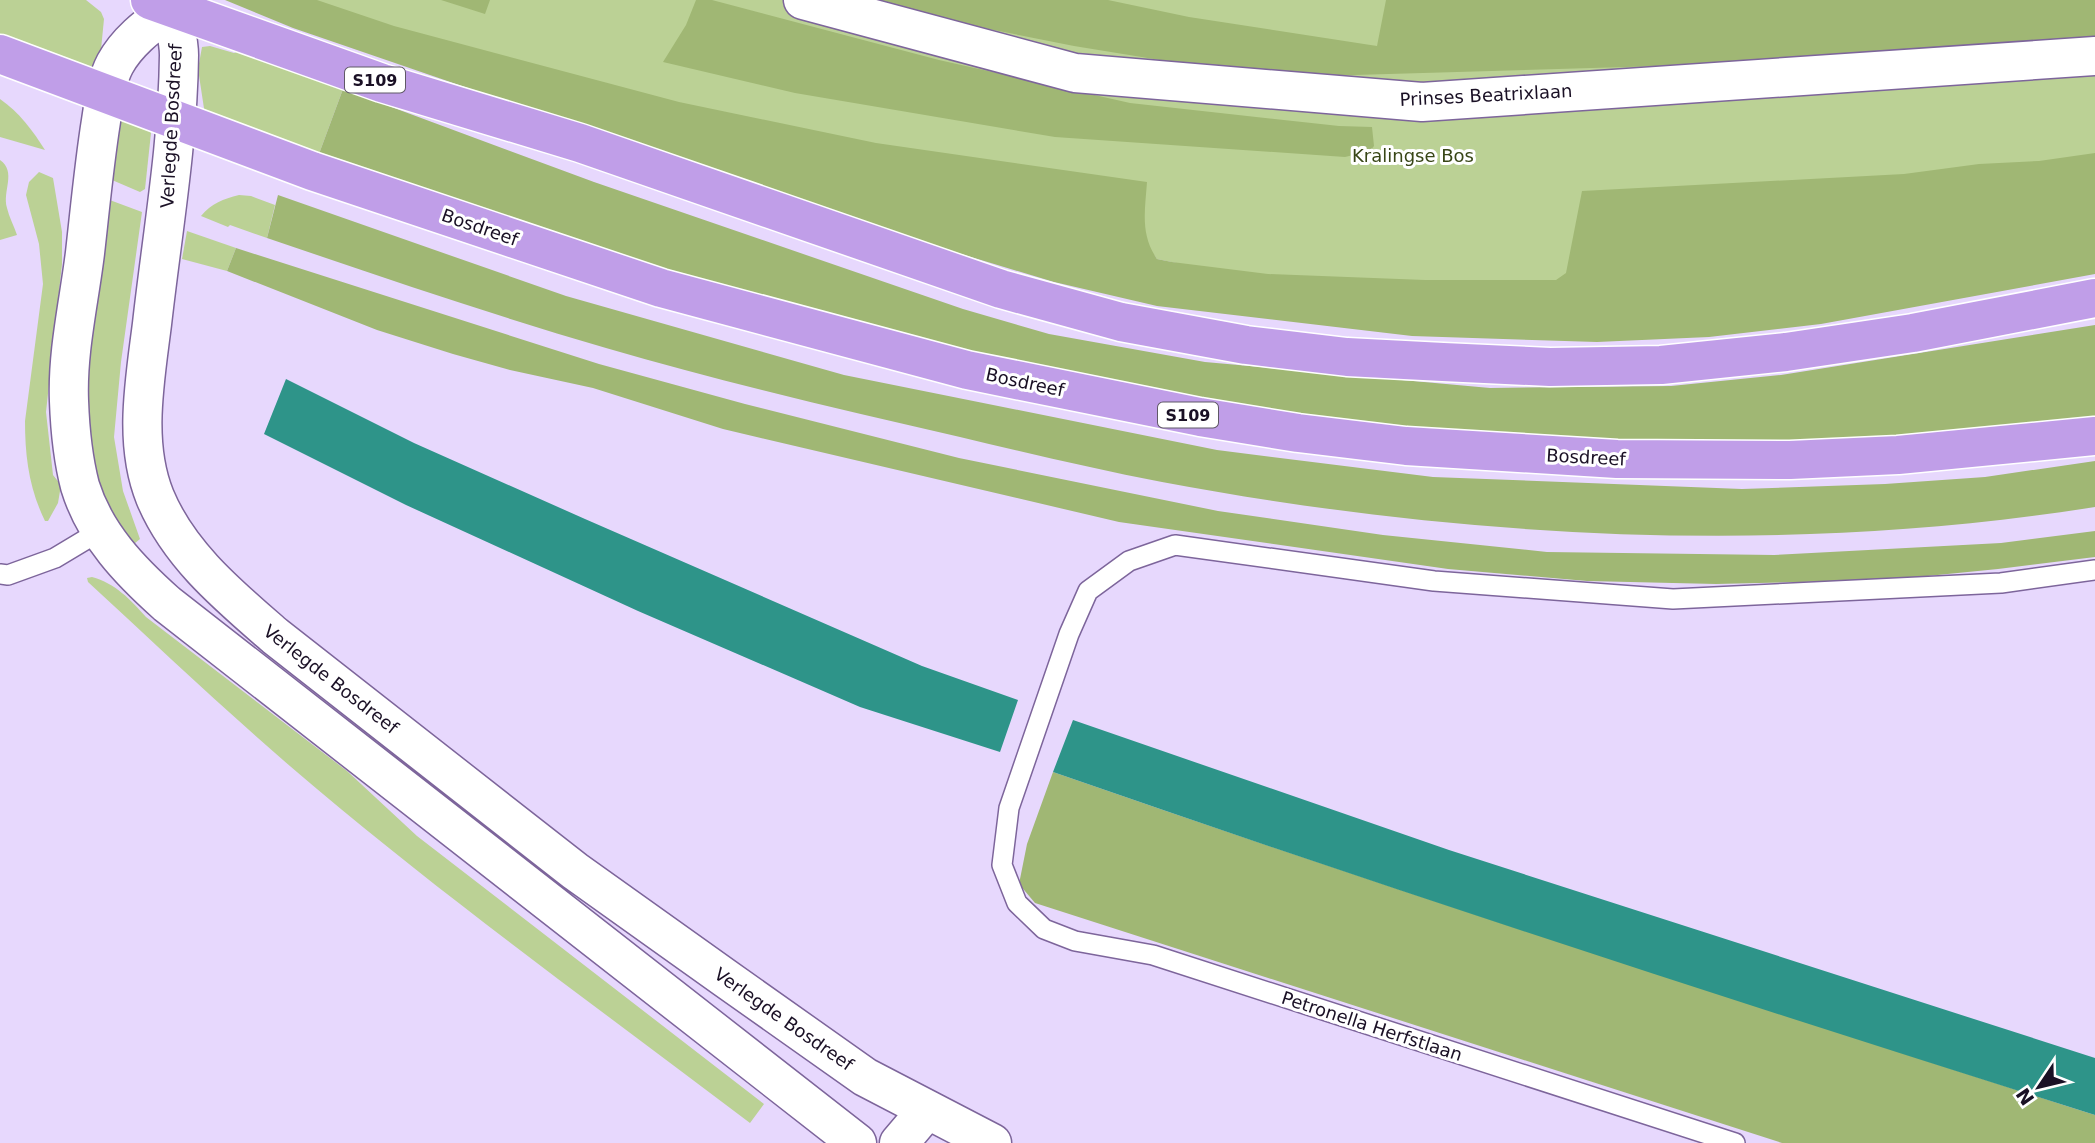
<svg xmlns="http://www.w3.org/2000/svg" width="2095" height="1143" font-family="'DejaVu Sans',sans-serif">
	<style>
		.green { fill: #bbd195 }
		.forest { fill: #a0b774 }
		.water { fill: #2e9489 }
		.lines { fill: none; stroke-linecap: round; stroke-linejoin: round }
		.service-casing { stroke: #7d659b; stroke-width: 22 }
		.minor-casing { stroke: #7d659b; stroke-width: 41 }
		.trunk-casing { stroke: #fff; stroke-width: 41 }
		.service { stroke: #fff; stroke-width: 19 }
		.minor { stroke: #fff; stroke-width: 38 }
		.trunk { stroke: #c09ee8; stroke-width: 38 }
		.labels { text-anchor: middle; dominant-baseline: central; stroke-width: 6; stroke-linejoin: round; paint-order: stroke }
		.shield { fill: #fff; stroke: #5f5866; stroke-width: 2 }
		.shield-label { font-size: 16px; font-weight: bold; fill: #1a1025 }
		.street-label { font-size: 18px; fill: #1a1025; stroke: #fff }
		.park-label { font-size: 18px; fill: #384616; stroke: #fff }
	</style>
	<rect width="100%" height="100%" fill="#e7d8fd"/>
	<g class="green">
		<polygon points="0,0 86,0 101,12 104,19 98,80 0,45"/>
		<polygon points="265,0 2095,0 2095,234 1411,312 1157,259 1154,255"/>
		<polygon points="210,46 234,53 239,51 343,89 316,162 205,115 198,69 202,47"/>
		<path d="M0,99C19,112 33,131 45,150L0,137Z"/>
		<polygon points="121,119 149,129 151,133 145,189 140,192 112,180 117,123"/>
		<path d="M0,160C17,172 2,191 7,208C9,217 14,226 17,235L0,240Z"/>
		<path d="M39,172L53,178L62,232V264L46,412L53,475L61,485L58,503L48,521H45C29,488 25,457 25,421L43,284L39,244L26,195L29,182Z"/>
		<path d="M239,195L251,196L275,205L267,238L230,225L228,227L201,216C212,203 223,199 239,195Z"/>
		<polygon points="107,199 142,212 121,362 114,437 123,491 140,539 129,548 94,480 81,390"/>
		<polygon points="187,231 236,248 227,271 182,259"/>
		<path d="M92,577C115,583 131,600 146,617L347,771L417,836L764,1104L750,1123C605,1013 456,906 317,789C238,723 164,652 88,582L87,578Z"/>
	</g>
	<g class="forest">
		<path d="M225,0H317L394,26L679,102L876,143L1147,182C1145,211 1140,234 1157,259L1172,262L1268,274L1425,280H1556L1566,273L1582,191L1904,174L1979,164L2039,161L2095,153V274L1821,324L1709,337L1597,342L1412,336L1157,306L1054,282L885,231L293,28Z"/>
		<polygon points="441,0 490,0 485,14"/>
		<polygon points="696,0 712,0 939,60 1130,103 1339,126 1372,127 1374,146 1370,151 1345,157 1055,137 795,93 663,62 686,25"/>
		<polygon points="861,0 1108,0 1189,17 1377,46 1386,0 2095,0 2095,46 1827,61 1320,76 1209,68 1074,46 913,14"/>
		<polygon points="343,89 594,182 963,309 1049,334 1205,362 1490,388 1671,386 1781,375 2095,325 2095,420 1921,441 1602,440 1385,425 1239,406 1004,364 656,266 316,162"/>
		<path d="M278,195L566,296L844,375L1217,450L1433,477L1742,489L1885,484L1985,477L2095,461V507C1788,556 1466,539 1162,482C1094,469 1027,453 960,437C841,410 723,382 606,348C492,315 379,276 267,238Z"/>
		<polygon points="236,248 599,364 745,404 959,458 1218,511 1383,535 1547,552 1774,555 2001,543 2095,531 2095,557 1998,569 1887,580 1716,584 1587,581 1448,569 1119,522 723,429 593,388 510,370 453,354 377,330 227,271"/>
		<path d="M1053,772C1398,892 1747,1003 2095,1115V1143H1782L1035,903L1019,884L1027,844Z"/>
	</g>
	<g class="water">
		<polygon points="286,379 414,443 585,519 922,666 1018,700 1000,752 860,707 638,611 406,505 264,434"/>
		<path d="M1073,720L1449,850L2095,1058V1115C1746,1005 1398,892 1053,772Z"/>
	</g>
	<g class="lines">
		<g class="service-casing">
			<g id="service">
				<polyline points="0,574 8,575 55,558 100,531"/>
				<polyline points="1735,1143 1153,955 1075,941 1044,929 1017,903 1002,865 1009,808 1069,634 1088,591 1129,561 1175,545 1434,581 1673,599 2001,583 2095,570"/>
			</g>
		</g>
		<g class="minor-casing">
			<g id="minor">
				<polyline points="803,0 1075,73 1422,102 2095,56"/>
				<path d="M857,1143L167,604C130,571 95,535 80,486C73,459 70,429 69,401C67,352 79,302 85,253C90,209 94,165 101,121C104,102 106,81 115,64C128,40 151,24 172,8C174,24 179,40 179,55C178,145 162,235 152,324C145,380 133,443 155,497C179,555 229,596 275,636L575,871L725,978L865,1077L992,1143"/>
				<polyline points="899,1143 927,1110"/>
			</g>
		</g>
		<g class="trunk-casing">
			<g id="trunk">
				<polyline points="150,0 382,83 580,143 1001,289 1121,322 1246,345 1347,357 1443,362 1550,367 1661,365 1786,352 1913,333 2095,298"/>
				<polyline points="0,54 312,171 661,288 967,370 1200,417 1298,433 1406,446 1617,459 1790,460 1898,455 2095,436"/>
			</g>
		</g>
		<use href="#service" class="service"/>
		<use href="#minor" class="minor"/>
		<use href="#trunk" class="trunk"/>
	</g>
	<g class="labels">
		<g class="shield">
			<rect x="345" y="67.5" width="60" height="25" rx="5"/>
			<rect x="1158" y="402.5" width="60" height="25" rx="5"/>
		</g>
		<g class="shield-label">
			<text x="375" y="80">S109</text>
			<text x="1188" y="415">S109</text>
		</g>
		<g class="street-label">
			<text transform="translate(1486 95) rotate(-3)">Prinses Beatrixlaan</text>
			<text transform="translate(171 126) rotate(-87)">Verlegde Bosdreef</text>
			<text transform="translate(480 227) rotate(19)">Bosdreef</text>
			<text transform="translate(1025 382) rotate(12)">Bosdreef</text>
			<text transform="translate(1586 457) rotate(3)">Bosdreef</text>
			<text transform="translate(331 679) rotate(38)">Verlegde Bosdreef</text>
			<text transform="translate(784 1019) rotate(35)">Verlegde Bosdreef</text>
			<text transform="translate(1372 1026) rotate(18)">Petronella Herfstlaan</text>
		</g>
		<g class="park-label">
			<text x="1413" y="155">Kralingse Bos</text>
		</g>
	</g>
	<g transform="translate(2039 1087) rotate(235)" stroke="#ffffff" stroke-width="5" paint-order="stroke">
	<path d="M0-5L12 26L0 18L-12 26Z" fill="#1a1025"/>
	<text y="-10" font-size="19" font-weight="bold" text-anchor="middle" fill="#1a1025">N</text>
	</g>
</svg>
